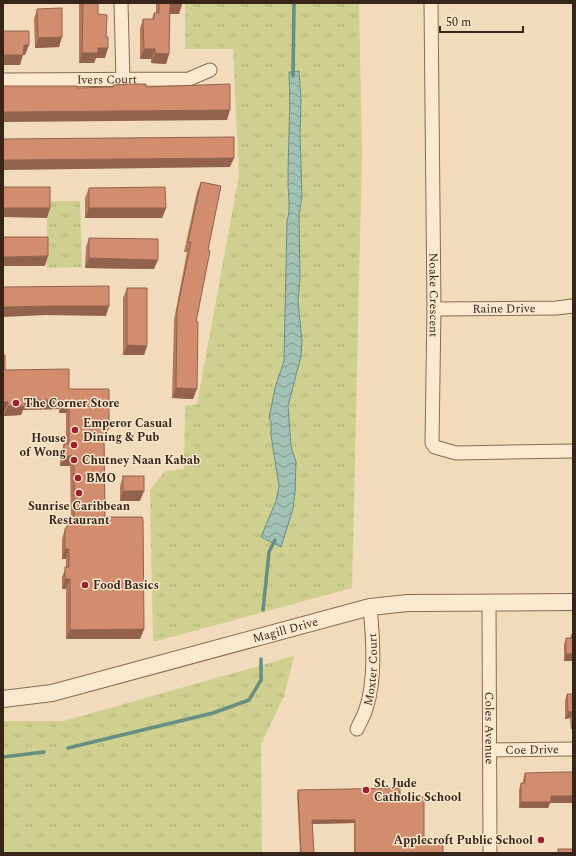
<svg xmlns="http://www.w3.org/2000/svg" width="576" height="856" font-family="Spectral,serif">
	<style>
		.grass { fill: url(#grass-tufts) }
		.pitch { fill: #cfcf8f }
		.water { fill: url(#water-waves); stroke: #678f81 }
		.lines { fill: none; stroke-linecap: round; stroke-linejoin: round }
		.stream { stroke: #678f81; stroke-width: 3.5 }
		.minor-casing { stroke: #896a54; stroke-width: 15 }
		.tertiary-casing { stroke: #896a54; stroke-width: 18 }
		.minor { stroke: #fbe9cf; stroke-width: 13 }
		.tertiary { stroke: #fbe9cf; stroke-width: 16 }
		.wall { fill: #b5785f }
		.shaded-wall { fill: #93624d }
		.building { fill: #d28c6e; stroke: #93624d }
		.poi-dot { fill: #9d1f2e; stroke: #f8e6cb; stroke-width: 1.5 }
		.labels { text-anchor: middle; dominant-baseline: central; stroke-width: 3; stroke-linejoin: round; paint-order: stroke }
		.street-label { font-size: 12px; fill: #37251a; stroke: #f8e6cb }
		.poi-label { font-size: 12px; font-weight: bold; fill: #37251a; stroke: #f8e6cb; text-anchor: start }
	</style>
	<defs>
		<pattern id="grass-tufts" width="24" height="20" patternUnits="userSpaceOnUse"><rect width="24" height="20" fill="#cfcf8f"/><path d="M3 7l-1-3M5 7V3M7 7l1-3M15 17l-1-3M17 17v-4M19 17l1-3" fill="none" stroke="#b2b27b"/></pattern>
		<pattern id="water-waves" width="16" height="10" patternUnits="userSpaceOnUse"><rect width="16" height="10" fill="#a0c1b4"/><path d="M0 5q4-4 8 0t8 0" fill="none" stroke="#839d92"/></pattern>
	</defs>
	<rect width="100%" height="100%" fill="#f1dbbb"/>
	<g class="grass">
		<polygon points="185,3 359,3 362,154 352,588 153,642 150,490 165,471 184,469 185,406 197,404 239,175 233,49 185,49"/>
		<polygon points="47,201 80,201 82,267 47,268"/>
		<polygon points="294,656 284,696 261,744 262,853 3,853 3,721 64,721"/>
	</g>
	<path class="pitch" d="M3,825C15,828 12,843 12,853H3Z"/>
	<path class="water" d="M299,71L301,100L300,134L302,196L299,216L300,278L298,301L302,341L301,356L288,406L291,446L296,462L295,493L293,509L281,547L261,537L276,501L279,486L271,435V422L269,418L275,388L284,361L287,221C291,208 288,195 288,181C288,145 291,108 289,72Z"/>
	<g class="lines">
		<g class="stream">
			<polyline points="293,76 294,3"/>
			<polyline points="263,610 269,552 275,540"/>
			<polyline points="68,748 213,713 249,700 261,680 261,659"/>
			<polyline points="3,757 44,752"/>
		</g>
		<g class="minor-casing">
			<g id="minor">
				<polyline points="121,3 123,80"/>
				<path id="s1" d="M431,3L434,309L432,443L435,447L456,453L573,451"/>
				<path id="s2" d="M3,80L189,79L210,70"/>
				<path id="s3" d="M434,309L556,308L573,306"/>
				<path id="s4" d="M489,603L490,853"/>
				<path id="s5" d="M357,729C360,722 364,716 366,709C376,680 373,638 370,607"/>
				<path id="s6" d="M490,750L573,749"/>
			</g>
		</g>
		<g class="tertiary-casing">
			<g id="tertiary">
				<path id="s7" d="M3,699L52,693L370,607L408,603L573,602"/>
			</g>
		</g>
		<use href="#minor" class="minor"/>
		<use href="#tertiary" class="tertiary"/>
	</g>
	<g class="wall">
		<polygon points="79,3 98,3 98,14 105,58 96,58 94,63 79,63"/>
		<polygon points="156,3 182,3 179,14 170,14 169,54 166,64 151,63 151,59 140,59 140,28 143,19 152,19 154,13 156,13"/>
		<polygon points="37,9 59,47 35,48 34,19"/>
		<polygon points="201,182 208,250 196,322 193,399 172,398 174,320 187,252 184,252 197,192"/>
		<polygon points="89,188 166,208 162,218 85,218 85,198"/>
		<polygon points="89,238 154,269 85,268 86,247"/>
		<polygon points="127,288 147,346 144,355 123,355 123,298"/>
		<polygon points="3,355 5,370 69,389 105,438 104,439 105,517 144,629 140,639 66,639 66,589 62,589 62,577 66,567 66,559 62,559 62,539 65,529 71,521 70,466 60,466 60,454 64,444 66,444 66,413 59,413 59,409 23,410 21,415 4,416 4,412 3,412"/>
		<polygon points="123,476 140,501 120,501 120,486"/>
		<polygon points="573,630 573,661 564,661 564,644 566,638 570,638"/>
		<polygon points="567,694 573,694 573,729 571,729 570,718 565,719 565,700"/>
		<polygon points="525,773 550,803 548,808 519,808 519,790 521,783 523,783 523,780"/>
		<polygon points="298,790 400,798 424,839 443,853 354,853 354,823 312,824 314,853 300,853 297,794"/>
	</g>
	<g class="shaded-wall">
		<polygon points="170,4 182,4 179,14 166,14"/>
		<polygon points="62,37 59,47 35,48 38,38"/>
		<polygon points="24,45 29,45 25,55 20,55"/>
		<polygon points="98,48 108,48 105,58 96,58 94,63 79,63 82,53"/>
		<polygon points="144,49 155,49 151,59 140,59"/>
		<polygon points="155,53 169,54 166,64 151,63"/>
		<polygon points="3,55 23,55 20,65 3,65"/>
		<polygon points="230,110 227,120 3,122 3,112"/>
		<polygon points="234,158 230,167 3,170 3,160"/>
		<polygon points="3,208 50,208 47,218 3,217"/>
		<polygon points="89,208 166,208 162,218 85,218"/>
		<polygon points="48,256 45,266 3,266 3,257"/>
		<polygon points="89,258 158,260 154,269 85,268"/>
		<polygon points="49,306 109,306 106,316 45,315 3,317 3,307"/>
		<polygon points="127,345 147,346 144,355 123,355"/>
		<polygon points="176,388 197,389 193,399 172,398"/>
		<polygon points="25,400 63,400 59,409 23,410 21,415 4,416 8,406"/>
		<polygon points="3,402 8,402 4,412 3,412"/>
		<polygon points="63,403 69,403 66,413 59,413"/>
		<polygon points="109,428 105,438 101,443 104,434"/>
		<polygon points="64,456 74,456 70,466 60,466"/>
		<polygon points="123,491 144,491 140,501 120,501"/>
		<polygon points="65,549 69,549 66,559 62,559"/>
		<polygon points="65,579 70,579 66,589 62,589"/>
		<polygon points="144,629 140,639 66,639 70,630"/>
		<polygon points="566,654 573,654 573,661 564,661"/>
		<polygon points="568,712 573,712 570,718 565,719"/>
		<polygon points="573,723 573,729 571,729"/>
		<polygon points="551,796 573,796 573,803 550,803 548,808 519,808 521,802"/>
		<polygon points="312,820 355,820 354,823 311,824"/>
	</g>
	<g class="building">
		<polygon points="83,3 98,3 98,14 107,15 106,37 108,37 108,48 98,48 98,53 82,53"/>
		<polygon points="159,3 182,3 182,4 170,4 169,54 155,53 155,49 144,49 143,19 154,19 154,13 159,13"/>
		<polygon points="62,8 62,37 38,38 37,9"/>
		<polygon points="3,31 29,31 29,45 24,45 23,55 3,55"/>
		<polygon points="135,84 146,84 146,87 230,84 230,110 3,112 3,86 77,86 77,88 113,87 113,85"/>
		<polygon points="234,137 234,158 3,160 3,139"/>
		<polygon points="201,182 221,186 208,250 210,251 196,322 198,322 197,389 176,388 177,310 191,242 188,242"/>
		<rect x="3" y="187" width="47" height="21"/>
		<polygon points="165,187 166,208 89,208 89,188"/>
		<polygon points="3,237 48,237 48,256 3,257"/>
		<polygon points="89,238 158,239 158,260 89,258"/>
		<polygon points="109,286 109,306 49,306 3,307 3,287"/>
		<polygon points="127,288 147,288 147,346 127,345"/>
		<polygon points="3,355 5,355 5,370 69,369 69,389 109,389 109,428 104,434 105,517 142,517 143,519 144,629 70,630 70,579 65,579 65,567 69,567 69,549 65,549 65,529 74,516 74,456 64,456 64,444 69,444 69,403 63,403 63,400 25,400 25,406 8,406 8,402 3,402"/>
		<rect x="123" y="476" width="21" height="15"/>
		<polygon points="573,630 573,654 566,654 566,638 573,638"/>
		<polygon points="567,694 573,694 573,717 573,712 568,712"/>
		<polygon points="563,772 573,772 573,796 551,796 551,802 521,802 521,783 525,783 525,773"/>
		<polygon points="400,788 400,798 424,797 424,839 435,839 443,846 443,853 355,853 355,820 312,820 314,853 301,853 298,790"/>
		<rect x="558" y="849" width="15" height="4"/>
	</g>
	<g class="poi-dot">
		<circle cx="16" cy="403" r="4"/>
		<circle cx="75" cy="430" r="4"/>
		<circle cx="74" cy="445" r="4"/>
		<circle cx="74" cy="460" r="4"/>
		<circle cx="78" cy="478" r="4"/>
		<circle cx="79" cy="493" r="4"/>
		<circle cx="85" cy="585" r="4"/>
		<circle cx="366" cy="790" r="4"/>
		<circle cx="541" cy="840" r="4"/>
	</g>
	<g class="labels">
		<g class="street-label">
			<text stroke="none"><textPath href="#s2" startOffset="104">Ivers Court</textPath></text>
			<text stroke="none"><textPath href="#s1" startOffset="292">Noake Crescent</textPath></text>
			<text stroke="none"><textPath href="#s3" startOffset="70">Raine Drive</textPath></text>
			<text stroke="none"><textPath href="#s7" startOffset="291">Magill Drive</textPath></text>
			<text stroke="none"><textPath href="#s5" startOffset="62">Moxter Court</textPath></text>
			<text stroke="none"><textPath href="#s4" startOffset="125">Coles Avenue</textPath></text>
			<text stroke="none"><textPath href="#s6" startOffset="42">Coe Drive</textPath></text>
		</g>
		<g class="poi-label">
			<text x="24" y="403">The Corner Store</text>
			<text x="83" y="423">Emperor Casual<tspan x="83" dy="14">Dining &amp; Pub</tspan></text>
			<text x="66" y="438" text-anchor="end">House<tspan x="66" dy="14">of Wong</tspan></text>
			<text x="82" y="460">Chutney Naan Kabab</text>
			<text x="86" y="478">BMO</text>
			<text x="79" y="506" text-anchor="middle">Sunrise Caribbean<tspan x="79" dy="14">Restaurant</tspan></text>
			<text x="93" y="585">Food Basics</text>
			<text x="374" y="783">St. Jude<tspan x="374" dy="14">Catholic School</tspan></text>
			<text x="533" y="840" text-anchor="end">Applecroft Public School</text>
		</g>
	</g>
	<rect width="576" height="856" fill="none" stroke="#37251a" stroke-width="8"/>
	<path d="M440 26v6h83v-6" fill="none" stroke="#37251a" stroke-width="2"/>
	<text x="446" y="26" font-size="12" fill="#37251a" stroke="#f8e6cb" stroke-width="3" paint-order="stroke">50 m</text>
</svg>
